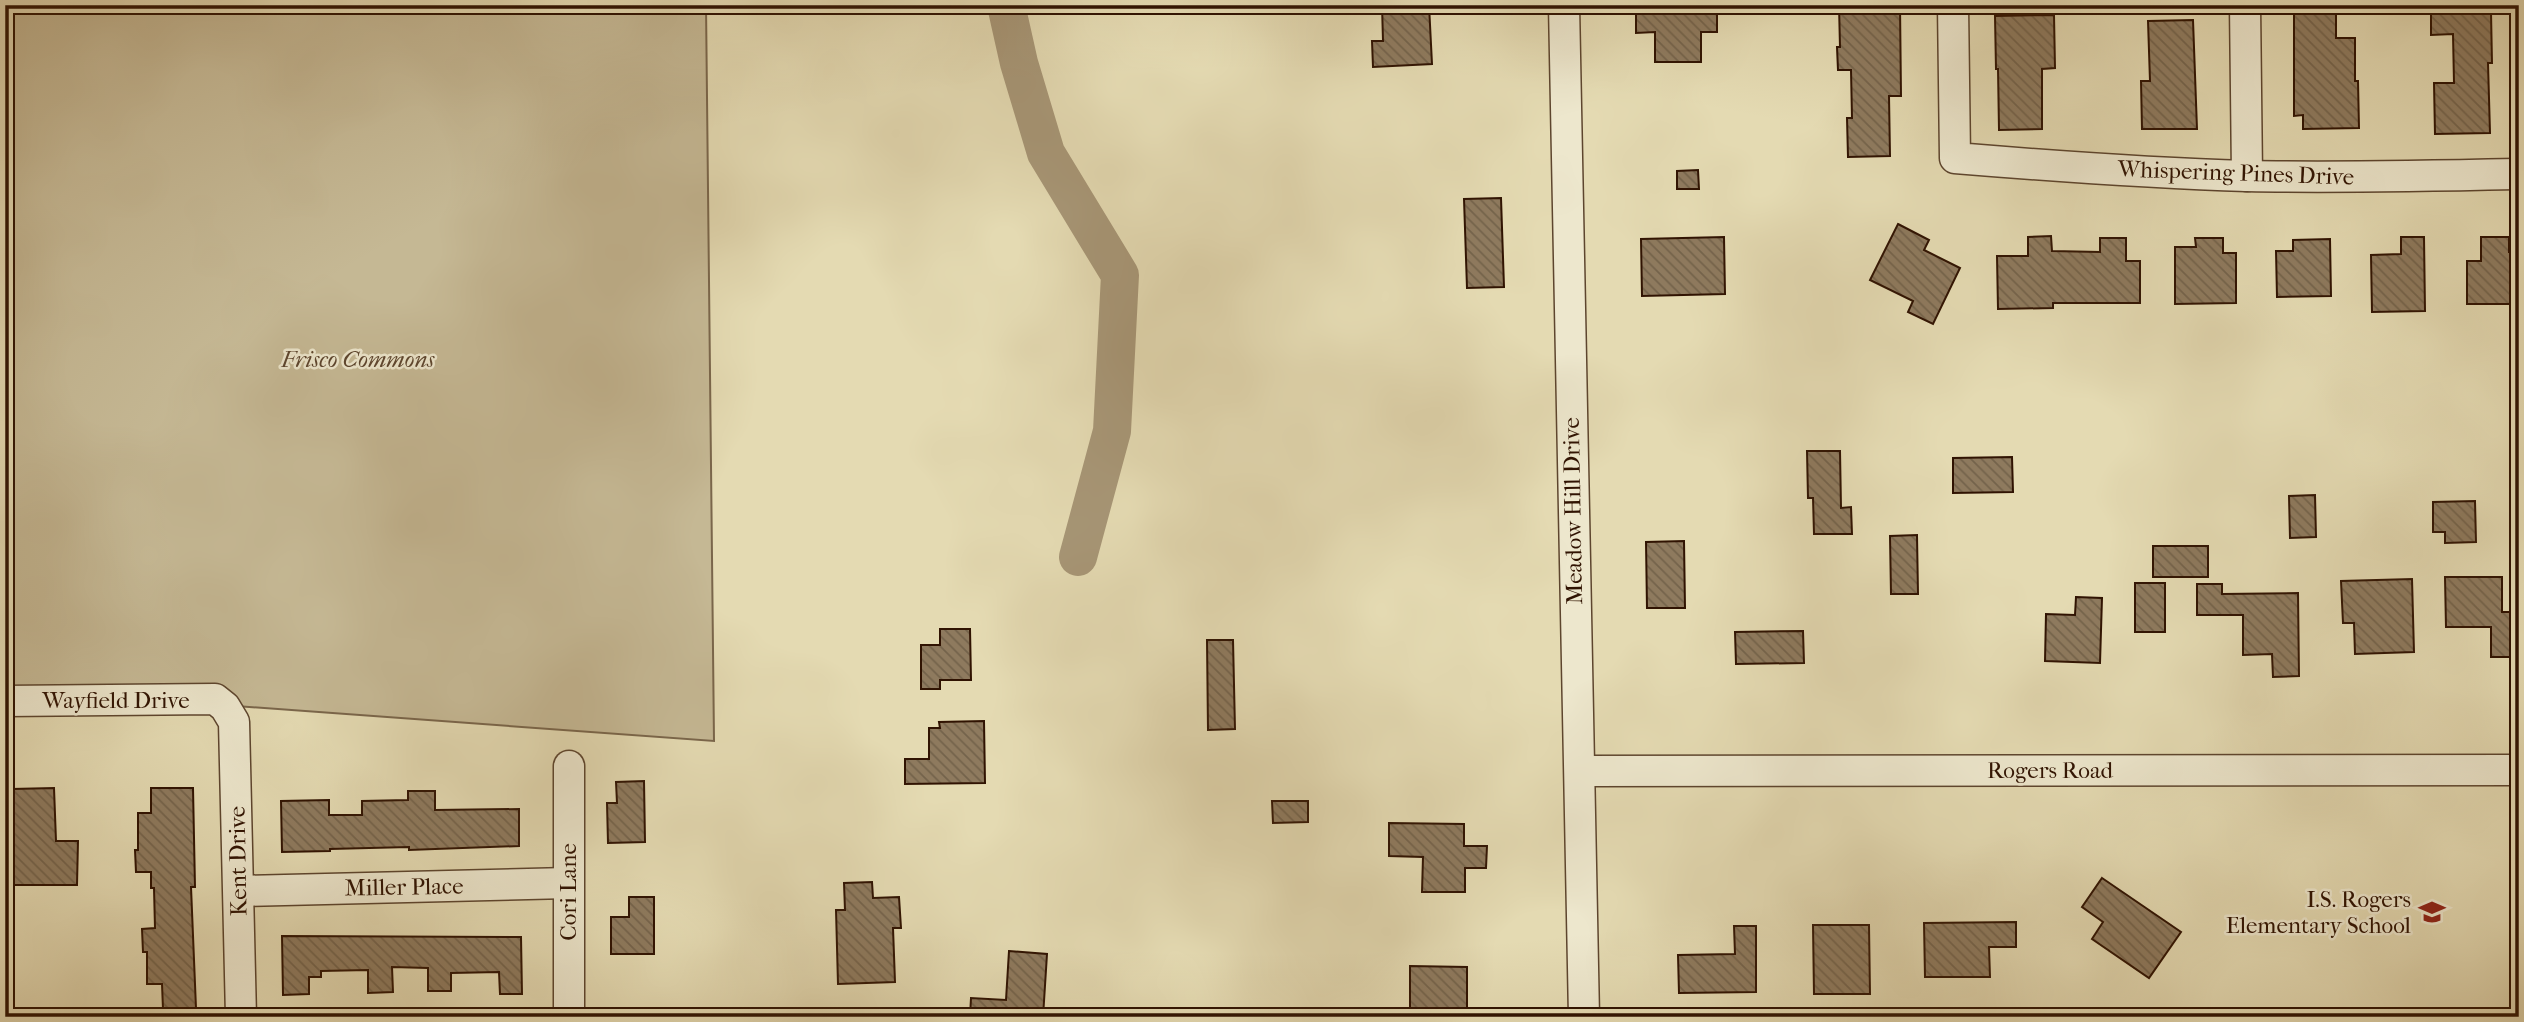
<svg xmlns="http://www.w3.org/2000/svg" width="2524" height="1022" font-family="'IM FELL French Canon',serif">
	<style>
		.park { fill: #c5b894; stroke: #7a664b; stroke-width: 2 }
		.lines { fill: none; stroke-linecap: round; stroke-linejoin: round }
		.river { stroke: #a79676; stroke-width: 38 }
		.building { fill: url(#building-back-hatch); stroke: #301302; stroke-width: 2 }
		.minor-casing { stroke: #5d452e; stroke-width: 33 }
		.minor { stroke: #ede7cd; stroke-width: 30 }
		.labels { text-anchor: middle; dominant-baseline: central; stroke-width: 5; stroke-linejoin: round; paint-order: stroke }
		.street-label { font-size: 23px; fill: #301302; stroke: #ede7cd }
		.park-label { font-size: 23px; font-style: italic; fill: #5d452e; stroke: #ede7cd }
		.poi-label { font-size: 23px; fill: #301302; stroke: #ede7cd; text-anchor: end }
	</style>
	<defs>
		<pattern id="building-back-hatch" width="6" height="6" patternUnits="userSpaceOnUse" patternTransform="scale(1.75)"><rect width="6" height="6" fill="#8e7a5e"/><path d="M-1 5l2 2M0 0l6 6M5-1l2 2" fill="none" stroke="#74634b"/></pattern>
	</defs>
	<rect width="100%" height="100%" fill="#e4dab2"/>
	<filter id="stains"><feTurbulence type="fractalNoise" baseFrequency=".00286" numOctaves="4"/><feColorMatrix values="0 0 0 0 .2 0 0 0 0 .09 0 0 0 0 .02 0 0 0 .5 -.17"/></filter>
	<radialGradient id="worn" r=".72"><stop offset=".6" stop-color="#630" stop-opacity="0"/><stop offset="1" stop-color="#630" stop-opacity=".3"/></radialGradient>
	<polygon class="park" points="5,5 706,5 714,741 5,689"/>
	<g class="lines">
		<polyline class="river" points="1006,5 1019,63 1046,153 1120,275 1112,431 1078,557"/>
	</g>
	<g class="building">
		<polygon points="1382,5 1429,5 1432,64 1373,67 1372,41 1383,41"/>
		<polygon points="1839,5 1900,5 1901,96 1889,96 1890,156 1848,157 1847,118 1852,118 1851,70 1838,70 1837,47 1840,47"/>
		<polygon points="1636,6 1717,6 1717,32 1701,32 1701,62 1655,62 1655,32 1636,33"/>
		<polygon points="2294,10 2336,11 2336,38 2355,38 2355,81 2358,81 2359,128 2303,129 2303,115 2294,116"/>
		<polygon points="2491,12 2492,63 2488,63 2490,133 2435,134 2434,83 2454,83 2453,34 2431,35 2431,14"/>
		<polygon points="2054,15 2055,68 2042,69 2042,129 1999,130 1998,69 1996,69 1995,16"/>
		<polygon points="2193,20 2197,129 2142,129 2141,81 2150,81 2148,21"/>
		<polygon points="1698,170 1699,189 1677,189 1677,171"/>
		<polygon points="1501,198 1504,287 1467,288 1464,199"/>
		<polygon points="1898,224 1929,240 1924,250 1960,268 1933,324 1908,312 1913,301 1870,280"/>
		<polygon points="2051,236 2052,251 2100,252 2100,238 2126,238 2126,261 2140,261 2140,303 2053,303 2053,308 1998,309 1997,256 2028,256 2028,237"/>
		<polygon points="1724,237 1725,294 1642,296 1641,239"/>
		<polygon points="2401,237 2424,237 2425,311 2372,312 2371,255 2401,254"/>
		<polygon points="2481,237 2509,237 2509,252 2519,252 2519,304 2467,304 2467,261 2481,261"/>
		<polygon points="2195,238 2223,238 2223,253 2236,253 2236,303 2175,304 2175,247 2196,247"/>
		<polygon points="2330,239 2331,296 2277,297 2276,251 2293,251 2293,240"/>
		<polygon points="1807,451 1840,451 1841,508 1851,507 1852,534 1814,534 1813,498 1808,498"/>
		<polygon points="2012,457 2013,492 1953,493 1953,458"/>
		<polygon points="2315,495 2316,537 2290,538 2289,496"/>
		<polygon points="2475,501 2476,542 2445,543 2445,532 2433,532 2433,502"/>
		<polygon points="1917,535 1918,594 1891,594 1890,536"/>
		<polygon points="1684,541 1685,608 1647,608 1646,542"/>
		<rect x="2153" y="546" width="55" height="31"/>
		<polygon points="2445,577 2502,577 2502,612 2516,612 2516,657 2491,657 2491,627 2446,627"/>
		<polygon points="2412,579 2414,652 2355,654 2354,623 2343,623 2341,581"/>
		<rect x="2135" y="583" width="30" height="49"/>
		<polygon points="2197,584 2222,584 2222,594 2298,593 2299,676 2273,677 2272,654 2243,655 2243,615 2197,615"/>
		<polygon points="2076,597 2102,598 2100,663 2045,661 2046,614 2075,615"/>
		<polygon points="940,629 970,629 971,680 940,680 940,689 921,689 921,645 940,645"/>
		<polygon points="1803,631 1804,663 1736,664 1735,632"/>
		<polygon points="1207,640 1233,640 1235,729 1208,730"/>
		<polygon points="984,721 985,783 905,784 905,759 929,759 929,728 940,728 939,722"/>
		<polygon points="644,781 645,842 608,843 607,803 617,803 616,782"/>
		<polygon points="54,788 56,841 78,841 77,885 14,885 12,789"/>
		<polygon points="151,788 193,788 195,887 191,887 196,1008 163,1009 162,984 147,984 147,952 143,952 142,929 155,928 154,888 151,888 151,872 136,872 135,850 138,850 138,813 151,813"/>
		<polygon points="408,791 435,791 435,810 519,809 519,846 409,850 409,847 330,849 330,851 282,852 281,801 329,800 329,815 362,815 362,801 408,800"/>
		<polygon points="1272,801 1308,801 1308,822 1273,823"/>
		<polygon points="1389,823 1464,824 1464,846 1487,846 1486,868 1465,868 1465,892 1422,892 1423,857 1389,856"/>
		<polygon points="2102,878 2181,932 2149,978 2092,939 2103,922 2082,907"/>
		<polygon points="872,882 873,898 899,897 901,928 893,928 895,982 838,984 836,910 845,910 844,883"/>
		<polygon points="629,897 654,897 654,954 611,954 611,917 629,917"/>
		<polygon points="2016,922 2016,947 1989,947 1990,977 1925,977 1924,923"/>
		<polygon points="1813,925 1869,925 1870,994 1814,994"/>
		<polygon points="1734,926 1756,926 1756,992 1679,993 1678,955 1735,954"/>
		<polygon points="282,936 521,937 522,994 500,994 499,972 451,973 451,991 428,991 428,968 392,967 393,992 368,993 368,970 321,971 321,977 309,977 309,994 283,995"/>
		<polygon points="1009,951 1047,954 1043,1017 970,1017 971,998 1006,1000"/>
		<polygon points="1410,966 1467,967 1467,1017 1410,1017"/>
	</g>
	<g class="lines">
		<g class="minor-casing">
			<g id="minor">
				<polyline points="1564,5 1584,1017"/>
				<path d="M1953,5L1955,158C2052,166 2149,173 2247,176C2338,178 2428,176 2519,174"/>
				<polyline points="2245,5 2247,176"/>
				<polyline points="5,701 215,699 225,707 234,722 241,1017"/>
				<polyline points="1581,771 2519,770"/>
				<polyline points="239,891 568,883"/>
				<polyline points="569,1017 569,766"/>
			</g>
		</g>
		<use href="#minor" class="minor"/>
	</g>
	<defs>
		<g id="school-bare" transform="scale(2.1)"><path d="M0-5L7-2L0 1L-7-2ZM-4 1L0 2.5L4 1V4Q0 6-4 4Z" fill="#8f2418" stroke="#ede7cd" stroke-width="2.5" paint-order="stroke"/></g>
	</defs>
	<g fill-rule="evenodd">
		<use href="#school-bare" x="2432" y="912"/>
	</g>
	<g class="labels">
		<g class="street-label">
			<text transform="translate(2236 173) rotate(2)">Whispering Pines Drive</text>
			<text transform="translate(1573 511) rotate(-91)">Meadow Hill Drive</text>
			<text x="116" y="700">Wayfield Drive</text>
			<text x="2050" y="770">Rogers Road</text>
			<text transform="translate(238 861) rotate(-91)">Kent Drive</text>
			<text transform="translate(404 887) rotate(-1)">Miller Place</text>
			<text transform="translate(568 892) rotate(-90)">Cori Lane</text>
		</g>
		<g class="park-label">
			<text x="358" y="359">Frisco Commons</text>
		</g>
		<g class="poi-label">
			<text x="2411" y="899">I.S. Rogers<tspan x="2411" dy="26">Elementary School</tspan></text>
		</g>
	</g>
	<rect width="2524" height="1022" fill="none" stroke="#e4dab2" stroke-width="28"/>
	<rect x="7" y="7" width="2510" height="1008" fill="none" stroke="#301302" stroke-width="3.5"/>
	<rect x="14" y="14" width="2496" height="994" fill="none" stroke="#301302" stroke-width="2"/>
	<rect width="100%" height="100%" filter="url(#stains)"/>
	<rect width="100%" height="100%" fill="url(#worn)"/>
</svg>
